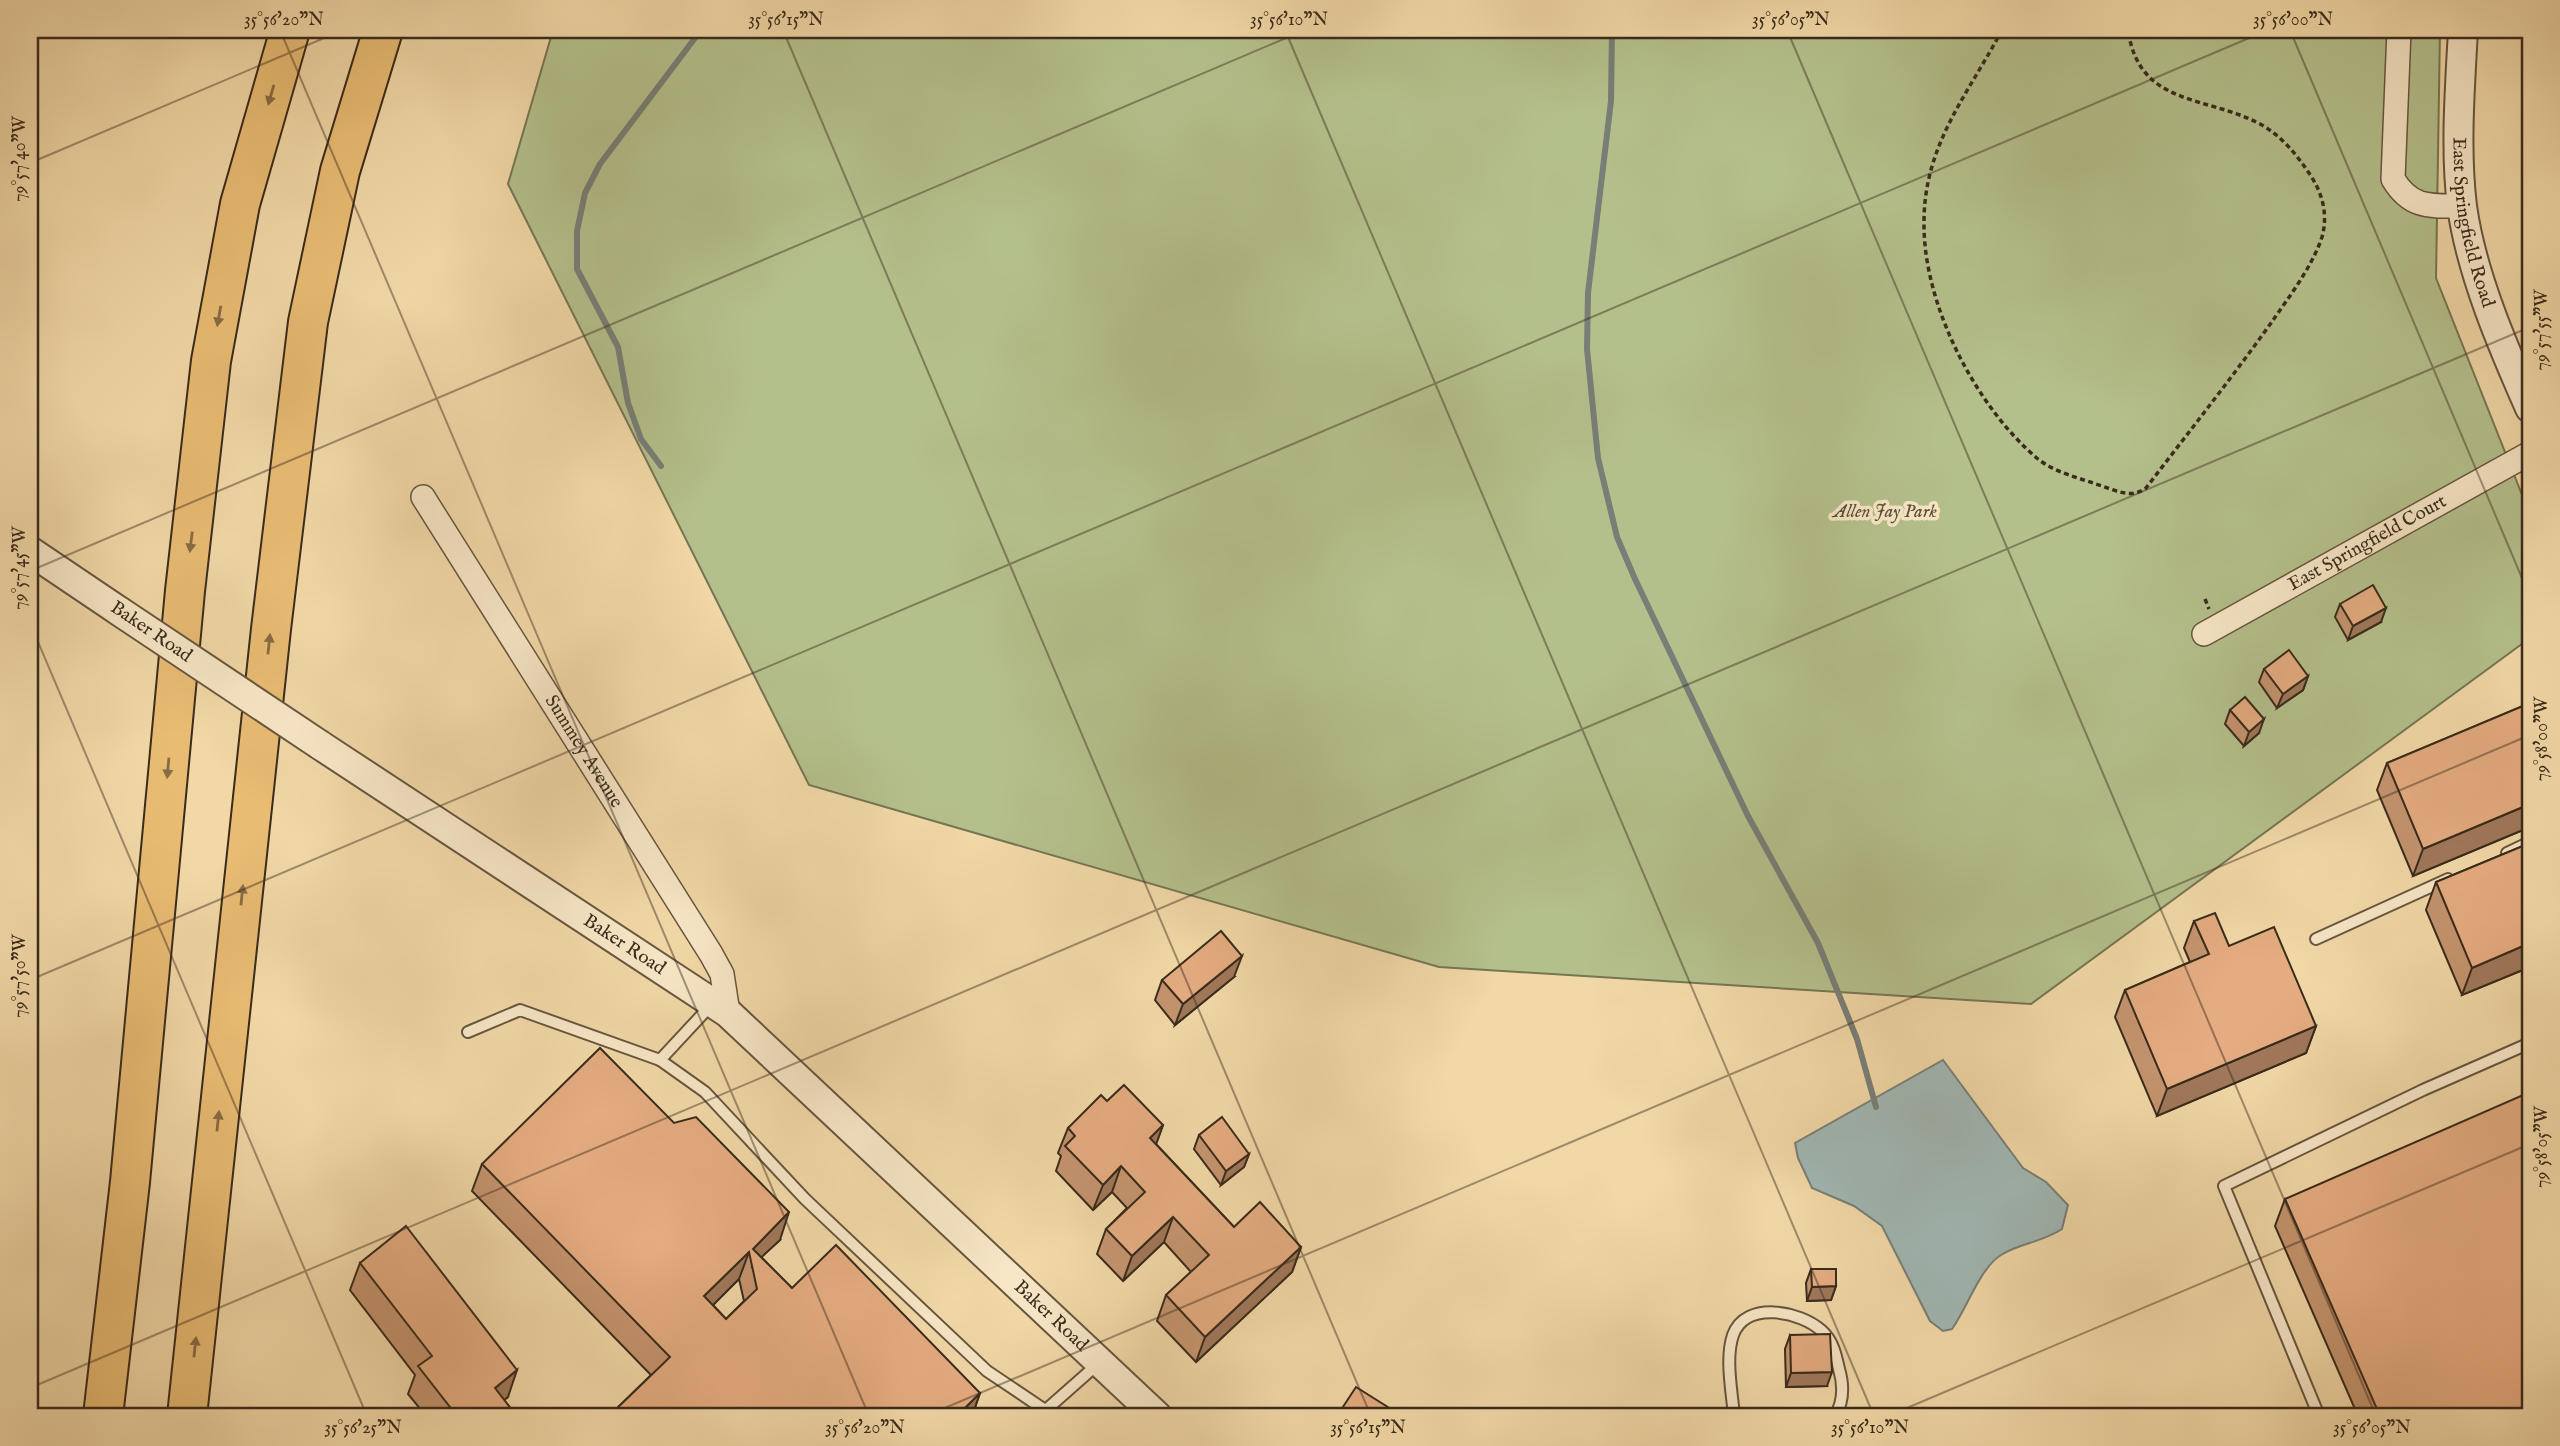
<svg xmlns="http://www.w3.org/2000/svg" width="2560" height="1446" font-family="'IM FELL English',serif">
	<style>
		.green { fill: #b4c08c; stroke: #767654; stroke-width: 2 }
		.water { fill: #a0b7b3; stroke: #777f77; stroke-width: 2 }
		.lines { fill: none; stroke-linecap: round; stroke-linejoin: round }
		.stream { stroke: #777f77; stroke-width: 6 }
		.service-casing { stroke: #67563f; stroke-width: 14 }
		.minor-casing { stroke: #67563f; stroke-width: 26 }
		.tertiary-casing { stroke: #67563f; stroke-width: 32 }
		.motorway-casing { stroke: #392b1c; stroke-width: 42 }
		.path { stroke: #392b1c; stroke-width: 3.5; stroke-dasharray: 5 3.5; stroke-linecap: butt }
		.service { stroke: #f7e6c6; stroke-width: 10 }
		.minor { stroke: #f7e6c6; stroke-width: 23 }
		.tertiary { stroke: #f7e6c6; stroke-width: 28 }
		.motorway { stroke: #e9bc74; stroke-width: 38 }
		.tertiary-bridge-casing { stroke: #67563f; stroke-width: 32; stroke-linecap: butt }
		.tertiary-bridge { stroke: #f7e6c6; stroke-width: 28 }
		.wall { fill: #c4946e; stroke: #392b1c; stroke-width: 2; fill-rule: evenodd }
		.shaded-wall { fill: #a0785a; stroke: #392b1c; stroke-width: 2 }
		.building { fill: #e4ac80; stroke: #392b1c; stroke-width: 2; fill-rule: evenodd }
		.oneway { fill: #886c44 }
		.ticks { fill: none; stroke: #392b1c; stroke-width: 2; stroke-opacity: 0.45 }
		.labels { text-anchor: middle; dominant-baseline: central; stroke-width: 7; stroke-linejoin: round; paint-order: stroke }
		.street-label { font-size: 19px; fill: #392b1c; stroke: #f7e6c6 }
		.park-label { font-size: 19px; font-style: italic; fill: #585038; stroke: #f7e6c6 }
		.neatline { fill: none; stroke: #392b1c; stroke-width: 2.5 }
		.ticks-label { font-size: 18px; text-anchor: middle; fill: #392b1c }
	</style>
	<rect width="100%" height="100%" fill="#f2d8a7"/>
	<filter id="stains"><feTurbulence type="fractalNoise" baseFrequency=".00286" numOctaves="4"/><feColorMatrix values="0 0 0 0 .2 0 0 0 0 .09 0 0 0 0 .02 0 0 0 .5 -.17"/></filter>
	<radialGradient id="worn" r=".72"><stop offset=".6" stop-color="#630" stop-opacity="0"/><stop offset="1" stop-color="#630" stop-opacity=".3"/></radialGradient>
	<polygon class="green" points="553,30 2440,30 2436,278 2530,515 2530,638 2031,1004 1439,967 809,785 508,184"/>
	<path class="water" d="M1943,1060L2023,1168L2046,1182L2068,1205L2062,1229C2043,1242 2020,1243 2001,1255C1980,1268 1967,1308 1952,1329L1943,1331L1930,1321L1882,1226L1854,1206L1812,1188L1798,1158L1795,1143Z"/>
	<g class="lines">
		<g class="stream">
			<polyline points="1612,30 1611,101 1588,293 1587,349 1598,458 1617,537 1635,579 1748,816 1818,943 1857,1039 1876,1107"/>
			<polyline points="661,466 641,439 628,403 618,347 577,269 577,231 585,193 600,164 701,30"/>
		</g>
		<g class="service-casing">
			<g id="service">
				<polyline points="2507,853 2530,842"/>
				<polyline points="2316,939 2448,879"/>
				<polyline points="468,1032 520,1010 660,1060 705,1092 805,1199 987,1371 1045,1410"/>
				<polyline points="660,1060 713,1003"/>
				<polyline points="1039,1416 1099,1363"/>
				<path d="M1734,1416C1732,1392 1725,1358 1733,1335C1746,1300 1800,1311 1822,1331C1833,1341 1836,1355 1839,1369C1844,1386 1844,1401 1835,1416"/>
				<polyline points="2319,1416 2224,1186 2423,1090 2530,1043"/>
			</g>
		</g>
		<g class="minor-casing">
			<g id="minor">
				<path d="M2399,30L2393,179C2411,209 2431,206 2462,206"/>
				<path id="s1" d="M423,497L711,954L722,974L728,1013"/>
				<path id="s2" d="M2204,634L2530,453"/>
			</g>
		</g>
		<g class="tertiary-casing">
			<g id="tertiary">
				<path id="s3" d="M2463,30C2460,87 2455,149 2462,206C2471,273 2503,347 2530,408"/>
				<polyline points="30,551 119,611"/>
				<path id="s4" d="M320,745L728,1013L1157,1416"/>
			</g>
		</g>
		<g class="motorway-casing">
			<g id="motorway">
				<polyline points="103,1416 130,1182 185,591 211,361 240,204 290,30"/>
				<polyline points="187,1416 271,629 308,322 340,171 383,30"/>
			</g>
		</g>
		<g class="path">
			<path d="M2002,30C1967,96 1923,146 1924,225C1924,306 1976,407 2038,459C2054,472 2076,477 2096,484C2113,489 2130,500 2146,488C2188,433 2231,379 2271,323C2289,297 2312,267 2322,237C2328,215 2323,195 2311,176C2297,155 2282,136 2260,124C2206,95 2139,107 2128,30"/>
			<polyline points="2205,599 2209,609"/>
		</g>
		<use href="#service" class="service"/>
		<use href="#minor" class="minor"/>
		<use href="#tertiary" class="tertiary"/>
		<use href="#motorway" class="motorway"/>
		<g class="tertiary-bridge-casing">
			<polyline id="tertiary-bridge" points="119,611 320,745"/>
		</g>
		<use href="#tertiary-bridge" class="tertiary-bridge"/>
	</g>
	<g class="wall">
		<polygon points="2340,604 2381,622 2348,640 2335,617"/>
		<polygon points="2264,669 2308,676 2303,690 2277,708 2259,682"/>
		<polygon points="2530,703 2530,827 2413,876 2377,790 2387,763"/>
		<polygon points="2230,710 2259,733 2244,746 2225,724"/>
		<polygon points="2530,843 2530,967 2462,995 2426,910 2436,882"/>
		<polygon points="2194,921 2229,946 2316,1026 2306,1053 2157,1116 2115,1017 2125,990 2190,962 2184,948"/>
		<polygon points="1234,977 1175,1025 1155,1000 1162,980"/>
		<polygon points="1107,1101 1163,1125 1156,1144 1234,1227 1301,1247 1292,1272 1196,1362 1157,1321 1166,1295 1191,1272 1164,1242 1123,1281 1097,1254 1106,1229 1127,1208 1112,1192 1093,1210 1056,1171 1061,1156 1058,1153 1068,1128"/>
		<polygon points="1199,1135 1249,1154 1244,1167 1221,1185 1194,1149"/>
		<path d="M482,1164L780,1240L761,1257L792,1288L980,1393L972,1416H609L651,1375L472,1191ZM739,1279L744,1301L726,1319L713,1305Z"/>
		<polygon points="2285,1199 2530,1416 2358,1416 2275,1226"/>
		<polygon points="360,1263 508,1397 504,1400 512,1410 510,1416 426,1416 408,1394 415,1375 350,1290"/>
		<polygon points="1811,1269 1836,1286 1831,1300 1807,1301 1806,1283"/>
		<polygon points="1790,1335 1827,1386 1786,1387 1785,1349"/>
	</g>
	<g class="shaded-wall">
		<polygon points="2208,30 2303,30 2300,37 2205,36"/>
		<polygon points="2386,608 2381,622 2348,640 2353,626"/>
		<polygon points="2308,676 2303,690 2277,708 2283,694"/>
		<polygon points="2264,719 2259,733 2244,746 2249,732"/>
		<polygon points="2530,804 2530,827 2413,876 2423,849"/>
		<polygon points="2530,943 2530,967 2462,995 2472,968"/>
		<polygon points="1242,956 1234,977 1175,1025 1183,1004"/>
		<polygon points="2316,1026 2306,1053 2157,1116 2167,1089"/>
		<polygon points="1163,1125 1154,1150 1150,1138"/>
		<polygon points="1249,1154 1244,1167 1221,1185 1226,1171"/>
		<polygon points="1121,1166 1112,1192 1093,1210 1103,1185"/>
		<polygon points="789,1212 780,1240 752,1266 753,1249"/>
		<polygon points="1173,1217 1164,1242 1123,1281 1132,1256"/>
		<polygon points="1301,1247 1292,1272 1196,1362 1205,1337"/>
		<polygon points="749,1252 739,1279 694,1324 704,1296"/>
		<polygon points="1836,1286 1831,1300 1807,1301 1812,1287"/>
		<polygon points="517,1370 508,1397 485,1415 495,1388"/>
		<polygon points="1832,1372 1827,1386 1786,1387 1791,1373"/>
		<polygon points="980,1393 972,1416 957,1416"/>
	</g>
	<g class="building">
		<polygon points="2373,585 2386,608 2353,626 2340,604"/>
		<polygon points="2289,650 2308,676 2283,694 2264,669"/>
		<polygon points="2245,697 2264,719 2249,732 2230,710"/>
		<polygon points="2530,703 2530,804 2423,849 2387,763"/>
		<polygon points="2530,843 2530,943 2472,968 2436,882"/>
		<polygon points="2215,913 2229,946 2274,927 2316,1026 2167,1089 2125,990 2209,954 2194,921"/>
		<polygon points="1221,931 1242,956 1183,1004 1162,980"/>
		<path d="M600,1048L674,1123L696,1117L789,1212L753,1249L792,1288L836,1245L980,1393L957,1416H940L936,1411L931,1416H609L670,1357L482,1164ZM749,1252L757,1289L726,1319L704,1296Z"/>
		<polygon points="1124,1085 1163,1125 1150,1138 1234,1227 1260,1202 1301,1247 1205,1337 1166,1295 1209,1255 1173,1217 1132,1256 1106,1229 1145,1192 1121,1166 1103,1185 1065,1146 1075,1136 1068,1128 1101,1095 1107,1101"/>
		<polygon points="2530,1092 2530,1416 2380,1416 2285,1199"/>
		<polygon points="1222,1117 1249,1154 1226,1171 1199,1135"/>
		<polygon points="406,1226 517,1370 495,1388 512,1410 504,1416 457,1416 418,1366 432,1356 360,1263"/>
		<polygon points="1811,1269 1836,1269 1836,1286 1812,1287"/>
		<polygon points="1830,1334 1832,1372 1791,1373 1790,1335"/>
		<polygon points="1356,1387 1402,1416 1337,1416"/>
	</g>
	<defs><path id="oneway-solid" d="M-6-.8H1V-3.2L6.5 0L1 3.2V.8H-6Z" transform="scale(1.75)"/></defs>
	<g class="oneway">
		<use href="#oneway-solid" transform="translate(271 95) rotate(106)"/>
		<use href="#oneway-solid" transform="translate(219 316) rotate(100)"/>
		<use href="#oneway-solid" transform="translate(191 542) rotate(97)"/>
		<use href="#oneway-solid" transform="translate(269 644) rotate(-84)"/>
		<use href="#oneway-solid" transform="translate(168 768) rotate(95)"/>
		<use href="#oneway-solid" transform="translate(242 895) rotate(-84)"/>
		<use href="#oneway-solid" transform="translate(218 1121) rotate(-84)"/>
		<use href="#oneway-solid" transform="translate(195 1347) rotate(-84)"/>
	</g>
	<path class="ticks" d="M280,30L869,1416M783,30L1371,1416M1285,30L1874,1416M1787,30L2376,1416M2290,30L2530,597M30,163L343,30M30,571L1305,30M30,623L367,1416M30,980L2268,30M30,1388L2530,327M926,1416L2530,735M1888,1416L2530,1144"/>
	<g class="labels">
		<g class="street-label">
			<text stroke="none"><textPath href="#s3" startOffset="194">East Springfield Road</textPath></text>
			<text stroke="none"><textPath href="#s2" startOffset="187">East Springfield Court</textPath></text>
			<text transform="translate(151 632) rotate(34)">Baker Road</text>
			<text stroke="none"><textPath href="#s1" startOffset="301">Summey Avenue</textPath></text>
			<text stroke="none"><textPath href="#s4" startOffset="364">Baker Road</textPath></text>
			<text stroke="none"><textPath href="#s4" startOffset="931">Baker Road</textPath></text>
		</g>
		<g class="park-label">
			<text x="1885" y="512">Allen Jay Park</text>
		</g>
	</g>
	<rect width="2560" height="1446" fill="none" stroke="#f2d8a7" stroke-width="77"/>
	<rect x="38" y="38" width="2484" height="1370" class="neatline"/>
	<g class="ticks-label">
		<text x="284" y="25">35°56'20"N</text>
		<text x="786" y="25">35°56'15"N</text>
		<text x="1289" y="25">35°56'10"N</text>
		<text x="1791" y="25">35°56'05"N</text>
		<text x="2293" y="25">35°56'00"N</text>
		<text transform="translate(19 159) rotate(-90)" y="6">79°57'40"W</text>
		<text transform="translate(2541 330) rotate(-90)" y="6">79°57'55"W</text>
		<text transform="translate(19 568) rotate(-90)" y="6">79°57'45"W</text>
		<text transform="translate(2541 739) rotate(-90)" y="6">79°58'00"W</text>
		<text transform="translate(19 976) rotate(-90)" y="6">79°57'50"W</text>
		<text transform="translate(2541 1147) rotate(-90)" y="6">79°58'05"W</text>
		<text x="363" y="1433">35°56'25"N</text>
		<text x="865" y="1433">35°56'20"N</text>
		<text x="1368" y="1433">35°56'15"N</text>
		<text x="1870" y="1433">35°56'10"N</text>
		<text x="2372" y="1433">35°56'05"N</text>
	</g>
	<rect width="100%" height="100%" filter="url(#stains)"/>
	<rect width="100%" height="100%" fill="url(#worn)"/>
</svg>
